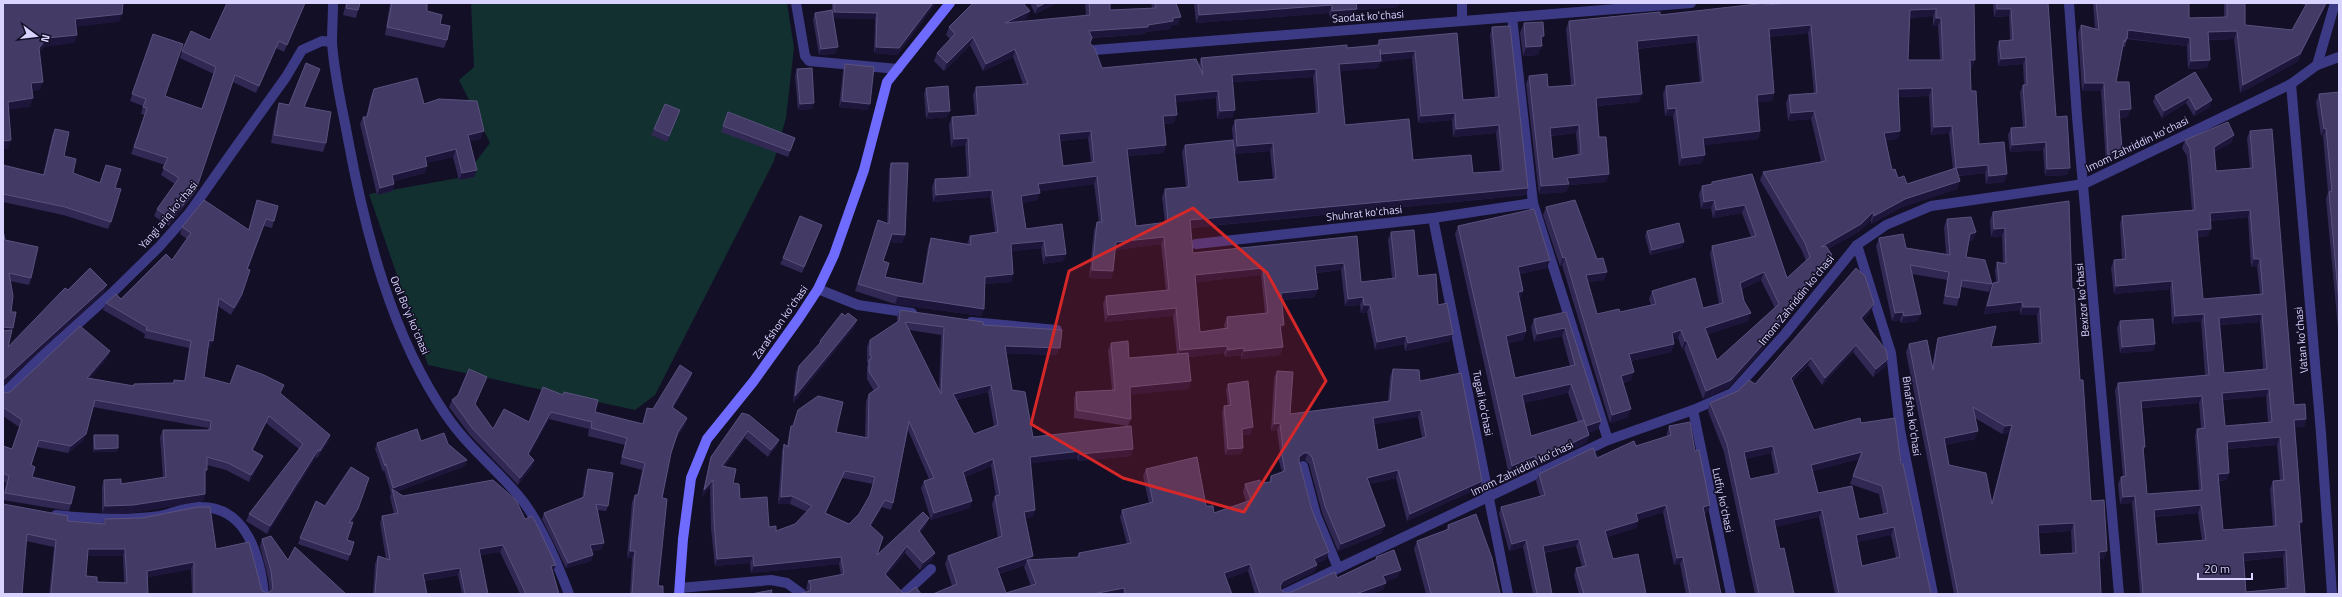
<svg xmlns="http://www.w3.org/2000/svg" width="2342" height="597" font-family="'Titillium Web',sans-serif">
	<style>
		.green { fill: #12302f }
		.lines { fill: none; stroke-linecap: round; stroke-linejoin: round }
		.minor { stroke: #3d3a85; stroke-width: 10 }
		.tertiary { stroke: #3d3a85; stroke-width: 10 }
		.secondary { stroke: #6f6bff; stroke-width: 10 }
		.wall { fill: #312854; fill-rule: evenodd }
		.shaded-wall { fill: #1d163a }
		.building { fill: #433a66; stroke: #5a527e; fill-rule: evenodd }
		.marked { fill: #d62828; fill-opacity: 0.2; stroke: #d62828; stroke-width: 3; stroke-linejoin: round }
		.labels { text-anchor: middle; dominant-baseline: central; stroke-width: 3; stroke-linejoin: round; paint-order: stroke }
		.street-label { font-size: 11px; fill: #d9d4ff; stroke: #130f26 }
	</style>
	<rect width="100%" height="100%" fill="#130f26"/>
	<polygon class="green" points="471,3 787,3 794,48 786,118 774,161 655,395 635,410 428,365 369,194 464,177 490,143 459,80 474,67"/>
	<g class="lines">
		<g class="minor">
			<polyline points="796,3 805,56 809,61 898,69"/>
			<polyline points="2069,3 2077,117 2119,594"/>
			<polyline points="1512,17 1533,203 1608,440"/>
			<polyline points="1462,21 1462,3"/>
			<polyline points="1094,50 1691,3"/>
			<polyline points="2317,65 2335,3"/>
			<polyline points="2291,84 2321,433 2332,594"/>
			<polyline points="1433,218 1508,594"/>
			<polyline points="1196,244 1433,218 1533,203"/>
			<polyline points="1857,245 1891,353 1900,430 1933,594"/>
			<polyline points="818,289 858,305 912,313"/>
			<polyline points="971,322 1057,330"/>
			<polyline points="3,394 40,358 111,294 159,247 190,212 233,151 286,77 302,50 322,41 332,42"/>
			<polyline points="1693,410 1731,594"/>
			<polyline points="1303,466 1316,515 1338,568"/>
			<path d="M56,515C90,519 125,521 160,516C174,513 187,506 201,507C247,507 260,557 264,594"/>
			<polyline points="680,588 771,580 787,583 802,594"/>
			<polyline points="904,594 931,569"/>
			<polyline points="1284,594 1608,440 1693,410 1732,393 1785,334 1857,245 1886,225 1931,206 2084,184 2291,84 2317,65 2339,57"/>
		</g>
		<path class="tertiary" d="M333,3C333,16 332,29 332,42C334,75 342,107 348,139C365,232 392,336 446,415C467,446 494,467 518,495C538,518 558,565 569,594"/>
		<polyline class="secondary" points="679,594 683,539 691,478 707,439 753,382 799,318 818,289 834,255 864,170 887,82 950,3"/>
	</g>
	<g class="wall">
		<polygon points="346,3 360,3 358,10 356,18 343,15"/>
		<polygon points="390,3 427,3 427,11 440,24 447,40 444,48 385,35"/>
		<polygon points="832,3 936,3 897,55 874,53 875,19 833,18 835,54 819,55 813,19 815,13 832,10"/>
		<polygon points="1030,3 1057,3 1035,14"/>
		<path d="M1085,3H1110V10L1152,8L1151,3H1176L1178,25H1172L1170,29L1146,32L1145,34L1092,38L1090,43L1102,68L1199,65L1201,58L1347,48L1377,45L1379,40L1457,33L1463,100L1495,97L1490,35L1492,27L1526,195L1190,228L1193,253L1357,236L1361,282L1392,278L1388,240L1391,232L1418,276L1438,305L1450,341L1405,351L1404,344L1375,350L1367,312L1361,313L1360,305L1345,306L1341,270L1316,273L1315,297L1282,300L1281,332L1283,347L1280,355L1241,359V355L1225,357L1224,353L1189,357V389L1130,394L1131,419L1128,426L1074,418V399L1076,392L1112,390L1108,351L1111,343L1129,358L1177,354L1173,316L1105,322L1103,304L1106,296L1166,291L1161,244L1115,250L1113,271L1111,279L1089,278L1094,230L1097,222H1099L1094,184L1040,191L1037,200L1022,203L1026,229L1066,254L1063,261L1043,264L1041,248L1012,251L1013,274L1011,282L984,284V309L981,316L895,304L855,291L878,220L887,223L889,170L891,163L905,235L902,243L890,242L883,261L885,277L922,284L928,246L931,238L967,244L970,236L995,233L990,197L933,202L932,187L935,179L967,177L965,145L951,147L949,125L952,117L975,115L973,95L976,87L1023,84L1013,57L983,71L970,45L944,71L934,61L937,53L950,39L946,35L949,27L1027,18L1020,22L1086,16ZM1412,58L1418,123L1452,120L1453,137L1496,133L1500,171L1473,173L1413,160L1345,125L1340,71L1378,68L1380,62ZM1313,77L1316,113L1235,120L1232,128L1233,140L1185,145L1182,152L1186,187L1165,189L1162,197L1165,223L1136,226L1128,156L1163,153L1166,145L1164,124L1174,123L1176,102L1216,98L1217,119L1233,117V82ZM1088,138L1091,163L1063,166L1060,141ZM1270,151L1273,179L1238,182L1235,154ZM1261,275L1265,313L1227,317L1224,325L1225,329L1200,332L1196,282Z"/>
		<polygon points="1194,3 1399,3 1398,7 1356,10 1354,17 1330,18 1329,13 1196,23"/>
		<path d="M1974,3L1975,60L1972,67L1970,68L1971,91L1979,144L2007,174L2004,182L1986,184L1985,173L1959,176L1957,189L1902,207L1871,224V220L1858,232L1828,249L1832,255L1829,263L1794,302L1763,349L1728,388L1703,399L1684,349H1682L1678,338L1673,339L1674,344L1671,352L1631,361V380L1623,383L1628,417L1610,423L1562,265L1560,266L1543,215L1546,207L1597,259L1607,272L1604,280L1588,282L1597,314L1620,312L1651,305L1649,299L1652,291L1703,308L1719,304L1710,254L1712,246L1751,237L1742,213L1713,218L1711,208L1701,209L1699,194L1702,186L1711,185L1712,182L1752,174L1787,278L1806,261L1802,251L1760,180L1763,172L1821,162L1811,119L1788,121L1786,103L1789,95L1814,93L1808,33L1769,37L1774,93L1772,101L1758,102L1760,131L1758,139L1704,145L1702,163L1679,166L1673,116H1665L1663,94L1666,86L1700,82L1696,42L1638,49L1639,102L1597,106L1599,137L1609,174L1606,182L1569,185L1566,192L1539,194L1526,84L1529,76L1548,87L1571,85L1566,29L1569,21L1660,15L1766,5ZM1933,16V26H1938L1940,60H1908L1909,18ZM1929,96L1931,135L1949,133L1953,169L1907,184L1898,178L1892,170L1886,140L1897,139L1900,131L1898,97ZM1576,133L1578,155L1553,159L1551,136ZM1761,280L1775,308L1717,360L1708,334L1748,321L1742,289Z"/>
		<polygon points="1993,3 2048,3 2056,117 2067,175 2045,176 2043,150 2010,152 2008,135 2011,128 2023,127 2020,92 2023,85 2024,85 2023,64 1998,66 1997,48 1999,41 2010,40 2009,16 1994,17"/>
		<polygon points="2093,3 2189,3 2189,18 2224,17 2224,3 2245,3 2245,25 2292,30 2306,5 2296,3 2327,3 2297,62 2240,93 2234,39 2209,40 2207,68 2188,69 2187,46 2127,39 2125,47 2123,47 2122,50 2116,82 2128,117 2119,118 2122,149 2119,157 2106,163 2101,91 2082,91 2078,33 2081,25 2095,29"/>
		<polygon points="304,6 284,52 276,48 256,93 233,82 193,196 169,226 154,216 157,209 175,184 161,175 165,165 131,154 145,115 141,114 143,106 130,101 153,34 165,96 201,109 214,74 180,58 182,51 210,40"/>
		<polygon points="1524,23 1541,43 1538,55 1523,56 1520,33"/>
		<polygon points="845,64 868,110 839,107 843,71"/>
		<polygon points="797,69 814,103 812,109 798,110 795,76"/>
		<polygon points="2195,72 2210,107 2194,116 2186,103 2162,118 2153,102 2155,96"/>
		<polygon points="317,77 304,108 326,143 323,152 271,143 276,112 279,103 289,105"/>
		<polygon points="926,88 947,117 926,119 924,94"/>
		<polygon points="374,89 424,104 481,139 470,141 477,170 474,177 459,180 453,157 426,163 425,173 394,181 394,184 392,191 377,195 360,124 363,117 366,117 371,96"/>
		<polygon points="2339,92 2339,339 2326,199 2328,192 2323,136 2321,136 2316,102 2319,94"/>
		<polygon points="728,112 795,138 788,157 721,132"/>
		<polygon points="678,116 667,142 651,135 654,129"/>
		<polygon points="55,129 64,156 73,173 100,183 106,165 115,188 111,222 108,229 63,215 3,202 3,165 43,175 52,136"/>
		<path d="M2250,131L2294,405L2306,419L2304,427H2295L2302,522L2300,528L2305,594H2140L2132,503L2120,504L2118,484L2121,477L2123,476L2115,390L2118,383L2205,375L2201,321L2172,324L2170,289L2114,294L2111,268L2114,260L2122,259L2120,224L2122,216L2192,210L2187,156L2182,148L2185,140L2234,135L2231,143L2214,152L2216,171L2250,168L2247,138ZM2248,217L2251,267L2257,266L2260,294L2203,299L2197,237L2208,236L2210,221ZM2260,322L2263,369L2224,373L2220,325ZM2266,396L2268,422L2225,426L2223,400ZM2199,403L2201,428L2197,429L2195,436L2199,490L2147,494L2143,451L2145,447L2142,408ZM2277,445L2280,481H2273L2270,489L2273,526L2223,530L2219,481L2227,480V449ZM2198,513L2202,540L2157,544L2154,517ZM2283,557L2285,589L2246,592L2244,561Z"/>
		<polygon points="257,200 274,221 272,228 264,226 248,269 240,301 231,315 218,306 210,348 208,348 204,377 230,384 280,394 330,435 328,442 317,458 316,457 267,534 246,521 249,514 299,449 266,423 253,450 263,456 260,463 249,482 226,470 207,465 205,476 205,494 203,501 131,513 102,513 102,487 104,480 121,484 163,478 160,437 163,430 208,430 208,428 93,407 83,441 68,453 37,447 31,465 32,477 71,504 69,511 3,500 3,497 6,483 3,481 3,446 12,449 19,427 3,416 3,393 4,393 10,392 107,358 90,378 133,386 134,384 173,383 174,380 184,381 189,348 144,338 145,334 103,310 106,303 121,299 172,260 187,239 180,234 182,227 248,230"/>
		<path d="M1993,212L2072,289L2091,501L2104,559H2099L2101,594H1954L1906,352L1909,344L1932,366L1936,346L1938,338L1991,347L2039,344L2037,315H2020V310L1984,314L1990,291L1993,283L1996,282L1995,270L1997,262L2003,263L2002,236L1991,237L1990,220ZM1975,418L2002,434L2009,433L1992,502L1949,465L1945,445L1975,439ZM2071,531L2072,553L2040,555L2039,533Z"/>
		<polygon points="1947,219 1976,232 1973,240 1969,241 1966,257 1992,284 1989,292 1961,287 1959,298 1957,306 1943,304 1947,280 1912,274 1918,321 1901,323 1900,320 1892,321 1876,246 1879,238 1906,248 1946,254 1944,227"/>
		<path d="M1458,226L1547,268L1520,274L1523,291L1520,299L1526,331L1523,340L1508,343L1515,378L1570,366L1562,336L1534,342L1531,327L1534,319L1566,312L1598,429L1588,433L1589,435L1586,443L1533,469L1532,464L1509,475L1455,234ZM1568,393L1578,422L1531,436L1524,403Z"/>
		<polygon points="3,230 5,240 31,278 29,285 10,281 11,312 16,312 8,347 68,290 104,292 3,385"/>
		<polygon points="1647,231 1682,247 1650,255 1645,236"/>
		<polygon points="819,232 802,273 780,264 783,258"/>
		<path d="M900,310L983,325L1057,355L1006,353L1012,390L1033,437L1133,449L1131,456L1078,461L1077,458L1030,463L1035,510L1032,517L1025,518L1033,556L1031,560L1077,557L1079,553L1127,544L1120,517L1122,510L1149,503L1143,476L1146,469L1206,506L1214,513L1246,502L1243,492L1245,484L1269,482L1271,476L1282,472L1278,457L1280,452L1277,430L1271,431L1274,378L1277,371L1290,414L1388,401L1390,376L1393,369L1420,381L1482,481L1479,488L1407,521L1396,478L1369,484L1382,533L1338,551L1322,513L1309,464L1305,460H1301L1299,461L1326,559L1316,564L1317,565L1314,572L1281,588V590L1286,593H1289L1337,578L1375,560L1376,557L1398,577L1385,582L1386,583L1383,590L1372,594H1255L1248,571L1226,579L1232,594H933L952,586L945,564L948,556L998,538L992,504L995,496H996L991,466L965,477L972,501L969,508L931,520L921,488L924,481L929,479L908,430L893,503L891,510L882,507L871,526L877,555L929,518L926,525L920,533L932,560L920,570L905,553L886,576L903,593L921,594L808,591L806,589L808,581L841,575L839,564L751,573L750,563L715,566L711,529L710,487L702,497L709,464L711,457L742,413L779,440L776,447L768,457L745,438L724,467L733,483L740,499L769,527L776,531L795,524L807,512L790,504H778L782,451L784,444L787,446L789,433L791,426H793L798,410L836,432L865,437L866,401L869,394L874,391L867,379V367L868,364L867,362V347L870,340L897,322V317ZM909,330L941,335L939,390ZM988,392L994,426L974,434L956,400ZM1418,417L1422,438L1378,450L1374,424ZM842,478L873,484L869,496L859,514L849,524L826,513ZM1025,565L1024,567L1031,586L1006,593L999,574Z"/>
		<path d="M1871,311L1863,320L1888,359L1885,367L1873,377L1853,352L1822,385L1808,365L1792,382L1814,430L1861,423L1901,464L1931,594H1835L1819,517L1775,527L1780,549L1794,594H1755L1724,452L1708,411L1710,403L1755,384ZM1771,453L1775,474L1750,479L1745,459ZM1859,459L1850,484L1879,494L1883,514L1859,519L1818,493L1813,471ZM1891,535L1896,558L1862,566L1857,542Z"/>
		<polygon points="845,316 857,320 854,327 793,403 796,372 799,366 818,346 820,341"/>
		<polygon points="2120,321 2155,344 2153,351 2120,353 2117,328"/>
		<polygon points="690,380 673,408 687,418 685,425 676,438 671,453 662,498 658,586 663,594 630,594 632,558 627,558 632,502 635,495 637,495 642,470 620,464 625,445 588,436 589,429 549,419 529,455 534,460 532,467 518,485 470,435 449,407 452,400 484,384 475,405 493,429 529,422 563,395 564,392 595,412 642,424 647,408 653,409"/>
		<polygon points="1228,384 1251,434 1242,435 1243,448 1241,454 1225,455 1222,412 1224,406 1228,406 1226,390"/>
		<polygon points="1669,426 1708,512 1704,513 1721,594 1686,594 1680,564 1674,565 1663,512 1638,520 1636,528 1607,537 1613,559 1646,594 1579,594 1574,575 1576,568 1582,567 1576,546 1544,553 1552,594 1533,594 1523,547 1509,551 1499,514 1501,507 1540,496 1536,481 1539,474 1597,458 1667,436 1667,433"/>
		<polygon points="94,435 117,452 93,452 93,438"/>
		<polygon points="421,441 448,444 467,460 465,466 396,492 403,496 493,480 553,572 559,594 520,594 500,552 480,555 488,594 462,594 458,575 424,581 427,594 373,594 375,564 378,556 386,559 380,523 382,516 394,514 390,497 391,493 384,470 383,472 375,449 377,443"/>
		<polygon points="588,469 608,506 606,511 598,510 602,549 592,551 591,561 566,568 542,519 544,513 582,498 586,475"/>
		<path d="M3,504L67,521L103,523L105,519L216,549L262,591L268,593L270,592L268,578L260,546L262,539L288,560L346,594H192L191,569L148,577V594H49L54,547L26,541ZM87,556H123L124,583L97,582L86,576Z"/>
		<polygon points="325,506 356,515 351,523 347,540 354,542 348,561 298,544 300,538"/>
		<polygon points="1448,525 1500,594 1426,594 1414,549 1417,541 1446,530"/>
	</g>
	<g class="shaded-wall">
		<polygon points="306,3 304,6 284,52 287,45"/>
		<polygon points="933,3 936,3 897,55 874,53 876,47"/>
		<polygon points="1045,3 1057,3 1035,14 1038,7"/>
		<polygon points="1356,3 1399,3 1398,7 1356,10 1354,17 1330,18 1332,11"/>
		<polygon points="1428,3 1443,3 1427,4"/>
		<polygon points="2326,3 2327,3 2297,62 2240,93 2243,85"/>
		<polygon points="1332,5 1329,13 1196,23 1199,15"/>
		<polygon points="1936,9 1933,16 1907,18 1910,10"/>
		<polygon points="1997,9 2011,9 2009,16 1994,17"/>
		<polygon points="1030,11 1027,18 1002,31 1005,23"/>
		<polygon points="834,12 877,13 875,19 831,18"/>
		<polygon points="122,14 119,22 72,27 75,19"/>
		<polygon points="1181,17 1178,25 1172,25 1170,29 1146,32 1145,34 1086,38 1089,31 1148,25 1173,18"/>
		<polygon points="1936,18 1941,18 1938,26 1933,26"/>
		<polygon points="1811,25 1808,33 1766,37 1769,29"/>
		<polygon points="2128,30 2190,38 2187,46 2125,38"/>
		<polygon points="2237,31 2234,39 2206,40 2208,32"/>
		<polygon points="77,35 74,43 44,47 36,57 39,48 47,38"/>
		<polygon points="1698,35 1696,42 1634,49 1637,41"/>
		<polygon points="1541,36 1544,36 1541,45"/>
		<polygon points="973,37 970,45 944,71 947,63"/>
		<polygon points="1542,46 1538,55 1523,56 1526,47"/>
		<polygon points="838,47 835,54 819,55 821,49"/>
		<polygon points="1015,49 1013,57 983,71 986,64"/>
		<polygon points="1415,51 1412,58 1380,62 1378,68 1336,72 1339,64 1380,54"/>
		<polygon points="2026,57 2023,64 1998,66 2001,59"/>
		<polygon points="1970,60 1975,60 1972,67 1967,68"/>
		<polygon points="2210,60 2207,68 2188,69 2191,61"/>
		<polygon points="1316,69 1313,77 1230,82 1232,75"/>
		<polygon points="43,82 40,90 28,92 31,83"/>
		<polygon points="2085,83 2104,83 2101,91 2082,91"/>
		<polygon points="1932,88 1929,96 1895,97 1898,89"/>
		<polygon points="1218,91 1216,98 1172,103 1175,95"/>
		<polygon points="1774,93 1772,101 1754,103 1757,95"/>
		<polygon points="1642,94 1639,102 1593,106 1596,98"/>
		<polygon points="2189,97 2186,103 2162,118 2164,111"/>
		<polygon points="33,98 30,107 5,110 8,102"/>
		<polygon points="2212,100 2210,107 2194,116 2196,110"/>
		<polygon points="842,101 870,104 868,110 839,107"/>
		<polygon points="814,103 812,109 798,110 800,104"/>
		<polygon points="1676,108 1673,116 1665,116 1668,109"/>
		<polygon points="2131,109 2128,117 2116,118 2119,110"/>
		<polygon points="1235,110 1233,117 1217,119 1220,111"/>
		<polygon points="950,111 947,117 926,119 929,112"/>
		<polygon points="1814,111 1811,119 1788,121 1791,113"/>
		<polygon points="1455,113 1452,120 1418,123 1421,116"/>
		<polygon points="1177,115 1174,123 1161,124 1163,116"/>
		<polygon points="1499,125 1496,133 1453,137 1456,129"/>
		<polygon points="1579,125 1576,133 1547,136 1550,128"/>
		<polygon points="1952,126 1949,133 1931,135 1934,127"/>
		<polygon points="2326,128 2323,136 2321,136 2324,129"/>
		<polygon points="484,131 481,139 466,142 468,135"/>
		<polygon points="1091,131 1088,138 1057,141 1059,134"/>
		<polygon points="1760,131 1758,139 1700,146 1703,138"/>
		<polygon points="1900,131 1897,139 1881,140 1884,133"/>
		<polygon points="2234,135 2231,143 2211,154 2214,147"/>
		<polygon points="968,138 965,145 951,147 954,139"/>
		<polygon points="11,140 8,149 3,149 3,141"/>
		<polygon points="2046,142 2043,150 2010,152 2012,145"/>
		<polygon points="1273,143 1270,151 1235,154 1237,146"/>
		<polygon points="1166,145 1163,153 1125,156 1127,149"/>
		<polygon points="456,149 453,157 422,164 425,157"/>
		<polygon points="2122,149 2119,157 2106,163 2108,155"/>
		<polygon points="1705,155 1702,163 1679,166 1682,158"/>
		<polygon points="1988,165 1985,173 1954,176 1956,168"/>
		<polygon points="427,166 425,173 390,182 392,175"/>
		<polygon points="2070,168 2067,175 2045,176 2047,169"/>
		<polygon points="477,170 474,177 459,180 462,173"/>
		<polygon points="1609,174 1606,182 1569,185 1566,192 1539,194 1541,186 1567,178"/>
		<polygon points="2007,174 2004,182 1986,184 1989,176"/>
		<polygon points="1097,176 1094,184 1036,192 1038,184"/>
		<polygon points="1960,181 1957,189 1902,207 1871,224 1874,216 1905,199"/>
		<polygon points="394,184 392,191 377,195 380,188"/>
		<polygon points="1528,188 1526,195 1187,228 1190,220"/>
		<polygon points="196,190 193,196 169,226 171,219"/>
		<polygon points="992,190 990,197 933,202 936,195"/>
		<polygon points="1040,193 1037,200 1018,204 1021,196"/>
		<polygon points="1714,200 1711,208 1701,209 1704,202"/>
		<polygon points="1745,205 1742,213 1713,218 1716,210"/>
		<polygon points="2250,210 2248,217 2207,221 2210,213"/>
		<polygon points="1873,212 1871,220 1858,232 1818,255 1821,247"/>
		<polygon points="2005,228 2002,236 1991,237 1994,229"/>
		<polygon points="2211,229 2208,236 2194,237 2197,230"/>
		<polygon points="1976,232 1973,240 1967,241 1970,234"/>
		<polygon points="892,234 905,235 902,243 889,242"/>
		<polygon points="1164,237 1161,244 1114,250 1116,242"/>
		<polygon points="1044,241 1041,248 1008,252 1011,244"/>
		<polygon points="1684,242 1682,247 1650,255 1652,250"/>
		<polygon points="1066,254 1063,261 1043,264 1046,256"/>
		<polygon points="1832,255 1829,263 1794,302 1763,349 1728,388 1703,399 1706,391"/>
		<polygon points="1565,257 1562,265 1560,266 1563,258"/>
		<polygon points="2254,259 2260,259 2257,266 2251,267"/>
		<polygon points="1550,260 1547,268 1515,275 1518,267"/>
		<polygon points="1344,263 1341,270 1313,273 1315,266"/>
		<polygon points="1263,268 1261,275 1192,283 1195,275"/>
		<polygon points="1092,270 1113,271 1111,279 1089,278"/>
		<polygon points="1607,272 1604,280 1583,283 1586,275"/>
		<polygon points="1764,272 1761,280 1737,291 1740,283"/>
		<polygon points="1013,274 1011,282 982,284 985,277"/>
		<polygon points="2172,281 2170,289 2114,294 2116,286"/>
		<polygon points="107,285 104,292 3,385 3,380"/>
		<polygon points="1318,289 1315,297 1278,300 1281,293"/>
		<polygon points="1523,291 1520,299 1515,300 1518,292"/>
		<polygon points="242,294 240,301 231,315 234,308"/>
		<polygon points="898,296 984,309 981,316 895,304"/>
		<polygon points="1363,297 1360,305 1345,306 1348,299"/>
		<polygon points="2022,302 2020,310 1984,314 1987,306"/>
		<polygon points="1874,304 1871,311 1858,326 1861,318"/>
		<polygon points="1364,305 1370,305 1367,312 1361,313"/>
		<polygon points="2023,307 2040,307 2037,315 2020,315"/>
		<polygon points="1176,308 1173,316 1105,322 1108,315"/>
		<polygon points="1903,312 1900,320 1892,321 1895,313"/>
		<polygon points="1751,313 1748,321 1702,336 1705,328"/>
		<polygon points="1921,314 1918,321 1901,323 1904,316"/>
		<polygon points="2204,314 2201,321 2172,324 2175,316"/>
		<polygon points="2262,314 2260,322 2216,325 2219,318"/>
		<polygon points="857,320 854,327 793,403 795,396"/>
		<polygon points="1280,325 1284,325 1281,332"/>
		<polygon points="3,327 13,328 10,336 3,335"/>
		<polygon points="1565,328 1562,336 1534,342 1537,334"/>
		<polygon points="1681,330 1678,338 1669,341 1672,333"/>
		<polygon points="1526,331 1523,340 1503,344 1506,336"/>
		<polygon points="1453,334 1450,341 1405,351 1408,343"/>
		<polygon points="1406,336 1404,344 1375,350 1377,342"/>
		<polygon points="209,340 213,341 210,348 207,347"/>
		<polygon points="1685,341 1687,341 1684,349 1682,349"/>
		<polygon points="1674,344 1671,352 1626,362 1629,354"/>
		<polygon points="2155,344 2153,351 2120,353 2122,347"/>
		<polygon points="1856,345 1853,352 1822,385 1825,378"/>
		<polygon points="1005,346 1060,348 1057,355 1002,353"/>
		<polygon points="1227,346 1224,353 1177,358 1180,350"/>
		<polygon points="1283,347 1280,355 1241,359 1244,351"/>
		<polygon points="1244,348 1241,355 1225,357 1228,350"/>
		<polygon points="110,351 107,358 85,385 87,378"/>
		<polygon points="1811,358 1808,365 1788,386 1791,378"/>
		<polygon points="1888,359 1885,367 1873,377 1876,369"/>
		<polygon points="1634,372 1631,380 1618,384 1621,376"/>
		<polygon points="692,373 690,380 669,414 672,407"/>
		<polygon points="1191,381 1189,389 1127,395 1130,387"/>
		<polygon points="1571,384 1568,393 1519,404 1522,395"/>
		<polygon points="991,385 988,392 951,401 953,394"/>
		<polygon points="2269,389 2266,396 2220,400 2222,393"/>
		<polygon points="2202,396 2199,403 2138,408 2141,401"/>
		<polygon points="1631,409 1628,417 1610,423 1612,415"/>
		<polygon points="1421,410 1418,417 1371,425 1373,418"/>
		<polygon points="551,412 549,419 526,461 528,454"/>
		<polygon points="269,416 266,423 249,457 252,450"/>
		<polygon points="687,418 685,425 675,439 678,432"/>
		<polygon points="2306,419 2304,427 2292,428 2294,420"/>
		<polygon points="1601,421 1598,429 1583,435 1586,426"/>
		<polygon points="1280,423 1277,430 1271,431 1274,424"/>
		<polygon points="2012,425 2009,433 2002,434 2005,426"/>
		<polygon points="1253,427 1251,434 1240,435 1242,429"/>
		<polygon points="748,431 745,438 719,473 722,466"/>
		<polygon points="1978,431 1975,439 1941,446 1944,438"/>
		<polygon points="86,434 83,441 68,453 71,446"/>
		<polygon points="330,435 328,442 317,458 320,451"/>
		<polygon points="1589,435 1586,443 1533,469 1536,460"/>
		<polygon points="2280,437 2277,445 2224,449 2227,442"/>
		<polygon points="779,440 776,447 768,457 771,450"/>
		<polygon points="1773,446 1771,453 1741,460 1744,452"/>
		<polygon points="118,448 117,452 93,452 95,449"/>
		<polygon points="1243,448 1241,454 1225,455 1228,449"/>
		<polygon points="1133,449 1131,456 1078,461 1080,454"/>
		<polygon points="318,450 316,457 267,534 270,526"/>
		<polygon points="1080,451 1077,458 1027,464 1030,457"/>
		<polygon points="1862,452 1859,459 1809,472 1811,465"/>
		<polygon points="1304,453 1308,453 1305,460 1301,460 1297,464 1299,457"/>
		<polygon points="263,456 260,463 249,482 251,475"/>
		<polygon points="1535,456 1532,464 1509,475 1512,466"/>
		<polygon points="993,459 991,466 960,479 963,472"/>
		<polygon points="467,460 465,466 393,493 393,488"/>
		<polygon points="534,460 532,467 518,485 520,478"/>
		<polygon points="205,470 207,470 205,477"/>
		<polygon points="1398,470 1396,478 1364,485 1367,478"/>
		<polygon points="845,471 842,478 823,520 825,513"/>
		<polygon points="2229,473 2227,480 2215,481 2218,474"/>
		<polygon points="713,480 710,487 702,497 704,490"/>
		<polygon points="1482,481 1479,488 1407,521 1410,514"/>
		<polygon points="205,494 203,501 131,513 102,513 105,506"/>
		<polygon points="792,496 790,504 778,504 781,497"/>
		<polygon points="2135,496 2132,503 2120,504 2123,497"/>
		<polygon points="885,500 882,507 868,532 870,525"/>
		<polygon points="972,501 969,508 931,520 934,513"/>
		<polygon points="1666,505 1663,512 1634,521 1636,514"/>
		<polygon points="1710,505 1708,512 1700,514 1703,507"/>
		<polygon points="2201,505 2198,513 2151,517 2154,510"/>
		<polygon points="358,509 356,515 347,529 349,523"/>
		<polygon points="1035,510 1032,517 1021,519 1024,512"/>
		<polygon points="1822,510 1819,517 1771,528 1774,520"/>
		<polygon points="929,518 926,525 916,538 919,531"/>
		<polygon points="1638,521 1636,528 1603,538 1605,531"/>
		<polygon points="2299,522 2302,522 2300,529"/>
		<polygon points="2074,523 2071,531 2035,533 2038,525"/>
		<polygon points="1385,526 1382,533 1338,551 1341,544"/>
		<polygon points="1894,527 1891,535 1853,543 1856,535"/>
		<polygon points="1579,539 1576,546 1540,553 1543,546"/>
		<polygon points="1526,540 1523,547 1509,551 1512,544"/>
		<polygon points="604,543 602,549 588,551 590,545"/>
		<polygon points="503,545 500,552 476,556 479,549"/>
		<polygon points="907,546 905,553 882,581 885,574"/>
		<polygon points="88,549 125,549 123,556 85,556"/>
		<polygon points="2286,550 2283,557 2240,561 2243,553"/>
		<polygon points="630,551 635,551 632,558 627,558"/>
		<polygon points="2107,551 2104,559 2096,560 2099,552"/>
		<polygon points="1329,552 1326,559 1312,566 1314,559"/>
		<polygon points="935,553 932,560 920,570 923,563"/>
		<polygon points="593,555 591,561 566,568 568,563"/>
		<polygon points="753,556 750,563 715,566 717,559"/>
		<polygon points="1033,556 1030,563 1027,560 1025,565 995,575 997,568"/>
		<polygon points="841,557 839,564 751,573 754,566"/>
		<polygon points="1683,557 1680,564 1674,565 1677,558"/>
		<polygon points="194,562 191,569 145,578 147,571"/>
		<polygon points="1250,564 1248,571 1222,580 1224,573"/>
		<polygon points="556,565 553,572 548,574 551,566"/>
		<polygon points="1317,565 1314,572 1281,588 1280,586 1283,581"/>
		<polygon points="460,568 458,575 421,581 423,574"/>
		<polygon points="1401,570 1398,577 1381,584 1383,576"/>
		<polygon points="1386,583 1383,590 1372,594 1356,594"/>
		<polygon points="1124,588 1122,594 1093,594"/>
	</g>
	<g class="building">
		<polygon points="3,3 123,3 122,14 75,19 77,35 47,38 39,48 43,82 31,83 33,98 8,102 11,140 3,141"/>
		<polygon points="227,3 305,3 287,45 279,41 259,86 235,75 196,190 171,219 157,209 179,178 163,168 168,158 134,147 147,108 143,107 146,99 132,94 153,34 183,44 165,96 202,109 216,67 182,51 191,31 210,40"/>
		<polygon points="347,3 360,3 358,10 346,8"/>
		<polygon points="392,3 427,3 427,11 442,15 440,24 450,26 447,40 387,27"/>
		<polygon points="834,3 933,3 899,48 876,47 877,13 834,12"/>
		<path d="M973,3H1023L1030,11L1005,23L1090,15L1089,3H1110V10L1156,8L1155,3H1176L1181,17L1173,18V21L1148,25V27L1089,31L1092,38L1090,43L1095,49L1102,68L1196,59L1203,75L1201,58L1347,45V48L1379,45V40L1457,33L1463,100L1499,97L1492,27L1510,26L1528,188L1190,220L1193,253L1357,236L1361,282L1396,278L1391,232L1414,230L1418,276L1436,274L1438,305L1447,303L1453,334L1408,343L1406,336L1377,342L1370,305H1364L1363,297L1348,299L1344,263L1315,266L1318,289L1281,293L1284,325H1280L1283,347L1244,351V348L1228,350L1227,346L1180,350L1176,308L1108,315L1106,296L1169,290L1164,237L1116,242L1113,271L1092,270L1097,222H1102L1097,176L1038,184L1040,193L1021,196L1026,229L1062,224L1066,254L1046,256L1044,241L1011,244L1013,274L985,277L984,309L898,296L858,284L878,220L889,224L891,163H908L905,235L892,234L883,261L889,263L885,277L923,284L931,238L971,245L970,236L998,232L992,190L936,195L935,179L970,177L968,138L954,139L952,117L978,115L976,87L1028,84L1015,49L986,64L973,37L947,63L937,53L955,34L949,27ZM1380,49V54L1415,51L1421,116L1455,113L1456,129L1499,125L1503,171L1473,173L1471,155L1413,160L1409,119L1345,125L1339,64L1381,61ZM1316,69L1319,113L1235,120L1237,146L1273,143L1276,179L1238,182L1233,140L1185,145L1189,187L1165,189L1168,222L1136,226L1127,149L1166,145L1163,116L1177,115L1175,95L1218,91L1220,111L1235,110L1232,75ZM1091,131L1094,162L1063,166L1059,134ZM1263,268L1268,313L1227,317L1228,328L1200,332L1195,275Z"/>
		<polygon points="1036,3 1045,3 1038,7"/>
		<polygon points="1198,3 1356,3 1357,9 1332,11 1332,5 1199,15"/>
		<path d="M1766,3V5L1789,3H1974L1975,60H1970L1971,91H1976L1979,144L2004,142L2007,174L1989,176L1988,165L1956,168L1960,181L1905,199L1874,216L1873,212L1861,224L1821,247L1826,246L1832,255L1797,294L1766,341L1731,380L1706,391L1687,341H1685L1681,330L1672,333L1674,344L1629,354L1634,372L1621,376L1631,409L1612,415L1565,257L1563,258L1546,207L1575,200L1597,259L1603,258L1607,272L1586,275L1597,314L1619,309L1620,312L1656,304L1652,291L1695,278L1703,308L1723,303L1712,246L1756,236L1745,205L1716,210L1714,200L1704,202L1702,186L1712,184V182L1752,174L1787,278L1810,257L1805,243L1763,172L1826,161L1814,111L1791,113L1789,95L1817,93L1811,25L1769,29L1774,93L1757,95L1760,131L1703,138L1705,155L1682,158L1676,108L1668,109L1666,86L1703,82L1698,35L1637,41L1642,94L1596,98L1599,137H1606L1609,174L1567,178L1569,184L1541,186L1529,76L1547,74L1548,87L1575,85L1569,21L1660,12V15ZM1936,9V18H1941L1943,60H1908L1910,10ZM1932,88L1934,127L1952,126L1956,168L1907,184L1904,176L1898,178L1895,169L1892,170L1884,133L1900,131L1898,89ZM1579,125L1581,154L1553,159L1550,128ZM1764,272L1779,304L1717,360L1705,328L1751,313L1744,301L1740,283Z"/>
		<polygon points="1997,3 2048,3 2056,117 2067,116 2070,168 2047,169 2046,142 2012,145 2011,128 2026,127 2023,85 2027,85 2026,57 2001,59 1999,41 2013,40 2011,9 1997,9"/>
		<polygon points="2096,3 2189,3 2189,18 2227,17 2227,3 2245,3 2245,25 2292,30 2307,3 2326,3 2300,54 2243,85 2237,31 2208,32 2210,60 2191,61 2190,38 2128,30 2127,39 2126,39 2125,42 2124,40 2116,82 2129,82 2131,109 2119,110 2122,149 2108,155 2104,83 2085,83 2081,25 2099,30"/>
		<polygon points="832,10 838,47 821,49 815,13"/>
		<polygon points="1543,22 1544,36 1541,36 1542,46 1526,47 1524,23"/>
		<polygon points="306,63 320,69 304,107 331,112 326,143 274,135 279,103 289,105"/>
		<polygon points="845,64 874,67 870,104 842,101"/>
		<polygon points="812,68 814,103 800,104 797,69"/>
		<polygon points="2195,72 2212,100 2196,110 2189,97 2164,111 2155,96"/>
		<polygon points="417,78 424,104 439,99 477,101 484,131 468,135 477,170 462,173 456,149 425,157 427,166 392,175 394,184 380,188 363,117 367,117 374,89"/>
		<polygon points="948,86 950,111 929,112 926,88"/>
		<polygon points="2339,92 2339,303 2329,192 2332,191 2326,128 2324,129 2319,94"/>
		<polygon points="665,104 680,110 669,136 654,129"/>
		<polygon points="728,112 795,138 790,151 723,126"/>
		<path d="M2228,122L2234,135L2214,147L2216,171L2253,168L2250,131L2272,129L2294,405L2305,404L2306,419L2294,420L2302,522H2299L2305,594H2143L2135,496L2123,497L2121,477L2126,476L2118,383L2209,375L2204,314L2175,316L2172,281L2116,286L2114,260L2126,259L2122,216L2195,210L2190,149L2185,140ZM2250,210L2254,259H2260L2263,294L2203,299L2197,230L2211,229L2210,213ZM2262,314L2267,369L2224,373L2219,318ZM2269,389L2272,422L2225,426L2222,393ZM2202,396L2205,428L2197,429L2202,490L2147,494L2143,447H2145L2141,401ZM2280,437L2284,480L2273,481L2276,526L2223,530L2218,474L2229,473L2227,442ZM2201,505L2206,540L2157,544L2154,510ZM2286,550L2288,588L2246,592L2243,553Z"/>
		<polygon points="55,129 69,132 64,156 76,159 73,173 100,183 106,165 121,169 115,188 121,189 111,222 65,207 3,194 3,165 44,175"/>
		<polygon points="204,200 249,230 257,200 278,206 274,221 266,219 247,269 250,270 242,294 234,308 219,298 213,341 209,340 204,377 230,384 237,365 264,375 284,385 280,393 330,435 320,451 318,450 270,526 249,514 303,444 269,416 252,450 263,456 251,475 228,463 207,457 207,470 205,470 205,494 133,505 105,506 104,480 121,479 121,484 166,477 163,430 210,430 211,421 95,400 86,434 71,446 39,440 31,465 35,467 32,477 75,487 71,504 5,493 9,476 3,473 3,446 12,449 22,420 3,407 3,393 4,393 10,392 80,326 110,351 87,378 134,386 134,384 174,383 174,380 185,381 191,341 146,330 147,327 106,303 116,294 121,299 166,254 172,260 191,233 182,227"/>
		<path d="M2069,201L2072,289H2074L2080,380H2083L2091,501L2104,500L2107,551L2099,552L2101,594H1958L1909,344L1927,340L1933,370L1938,338L1996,326L1991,347L2042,343L2040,307H2023L2022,302L1987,306L1993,283L1999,282L1997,262L2006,264L2005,228L1994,229L1993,212ZM1973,407L2005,426L2012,425L1992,504L1986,473L1949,465L1944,438L1978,431ZM2074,523L2076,553L2040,555L2038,525Z"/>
		<polygon points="1534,209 1550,260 1518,267 1523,291 1518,292 1526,331 1506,336 1515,378 1575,365 1565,328 1537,334 1534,319 1566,312 1601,421 1586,426 1571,384 1522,395 1531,436 1584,420 1589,435 1536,460 1535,456 1512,466 1458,226"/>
		<polygon points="800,216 822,225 804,267 783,258"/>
		<polygon points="1971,217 1976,232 1970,234 1966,257 1985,260 1992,284 1962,280 1959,298 1945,296 1949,272 1910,265 1921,314 1904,316 1903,312 1895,313 1879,238 1903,234 1906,248 1950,255 1947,219"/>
		<polygon points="1679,223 1684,242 1652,250 1647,231"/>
		<polygon points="3,230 5,240 38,247 31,278 9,273 13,296 11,312 16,312 13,328 3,327"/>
		<polygon points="90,268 107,285 3,380 3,331 12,330 8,347 65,288 68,290"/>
		<path d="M1856,268L1865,276L1874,304L1861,318L1886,350L1888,359L1876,369L1856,345L1825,378L1811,358L1791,378L1814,430L1860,418L1861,423L1895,418L1901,464H1903L1931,594H1839L1822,510L1774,520L1780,549L1784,548L1794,594H1759L1727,444L1710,403L1738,391L1749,380L1755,384ZM1773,446L1779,473L1750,479L1744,452ZM1862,452L1853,476L1882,486L1888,513L1859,519L1852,486L1818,493L1811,465ZM1894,527L1900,557L1862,566L1856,535Z"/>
		<path d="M900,310L983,322V325L1062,330L1060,348L1005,346L1012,390L1025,392L1033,437L1131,426L1133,449L1080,454V451L1030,457L1035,510L1024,512L1033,556L997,568L1006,593L1036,584L1027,560L1079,557V553L1131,543L1122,510L1153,502L1146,469L1197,457L1206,506H1213L1214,513L1251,500L1245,484L1260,480V483L1271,482V476L1285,471L1281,450L1283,449L1280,423L1274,424L1277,371L1293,372L1290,414L1390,401L1393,369L1419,370L1420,381L1461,373L1482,481L1410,514L1398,470L1367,478L1385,526L1341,544L1325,506L1312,457L1308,453H1304L1299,457V461L1312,510L1329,552L1314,559L1317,565L1283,581L1280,586L1281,590L1286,593H1289L1335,572L1337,578L1377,559L1376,557L1394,550L1401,570L1383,576L1386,583L1356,594H1260L1250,564L1224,573L1232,594H1126L1124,588L1093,594H933L957,584L948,556L1002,536L995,496L1000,495L993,459L963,472L972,501L934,513L924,481L934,478L909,421L893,503L885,500L870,525L883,537L877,555L923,512L929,518L919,531L935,553L923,563L907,546L885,574L903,593H908L916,587L921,594H800L802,593L810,591L811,585L808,581L844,574L841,557L754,566L753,556L717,559L714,522L713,480L704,490L711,457L742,413L749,415L779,440L771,450L748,431L722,466L736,469L733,483L739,484L740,499L767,497L769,527L776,526V531L795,524L812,506L792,496L781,497L784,444L788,447L791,426H793L798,410L818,396L843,402L836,432L868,438L869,394L879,387L869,372V360L872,358L870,355V340L899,321ZM905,322L944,327L941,394ZM991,385L998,425L974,434L953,394ZM1421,410L1426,437L1378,450L1373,418ZM845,471L875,477L870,495L859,514L849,524L825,513Z"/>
		<polygon points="842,313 845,316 848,313 857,320 795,396 799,366 821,342 820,341"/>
		<polygon points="2153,319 2155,344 2122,347 2120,321"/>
		<polygon points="1128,341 1129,358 1188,353 1191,381 1130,387 1131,419 1077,410 1076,392 1115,390 1111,343"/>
		<polygon points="680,365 692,373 672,407 687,418 678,432 671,453 662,498 667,499 658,586 663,586 663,594 632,594 635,551 630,551 635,495 638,495 645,463 622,457 627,438 591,428 592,422 551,412 528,454 534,460 520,478 472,428 452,400 458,395 469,369 487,377 475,404 493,429 504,409 529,422 543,387 563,395 564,392 598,400 595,412 643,424 647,408 653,409"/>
		<polygon points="1248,381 1253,427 1242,429 1243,448 1228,449 1224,406 1231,405 1228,384"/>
		<polygon points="1690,422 1695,451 1699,450 1710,505 1703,507 1721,594 1690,594 1683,557 1677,558 1666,505 1636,514 1638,521 1605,531 1613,559 1638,554 1646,594 1584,594 1576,568 1586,566 1579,539 1543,546 1552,594 1537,594 1526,540 1512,544 1501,507 1545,495 1539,474 1593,448 1597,458 1634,441 1636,446 1671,435 1669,426"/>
		<polygon points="417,429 421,441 444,433 448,444 467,460 393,488 386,464 385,466 377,443"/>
		<polygon points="94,435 118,435 118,448 95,449"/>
		<polygon points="351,467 369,478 358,509 349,523 353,522 347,540 354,542 350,555 300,538 316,501 325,506"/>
		<polygon points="588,469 613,473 608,506 596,504 604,543 590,545 593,555 568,563 544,513 584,497"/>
		<polygon points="493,480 516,500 525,519 532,516 537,525 556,565 551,566 559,594 526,594 503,545 479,549 488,594 465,594 460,568 423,574 427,594 375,594 378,556 390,560 382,516 398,513 392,489 403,496"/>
		<path d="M3,504L68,516L67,521L105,524V519L142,518L198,507H210L216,549L249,542L262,591L268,593L273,589L271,571L262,539L271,536L288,560L295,547L346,594H191H194V562L147,571L148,594H51L56,540L27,534L22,594H3ZM88,549H125L127,583L97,582V577L86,576Z"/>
		<polygon points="1476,514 1492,558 1500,594 1431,594 1417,541 1449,529 1448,525"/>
		<polygon points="772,590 771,594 751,594"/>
	</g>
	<path class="marked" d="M1193,208L1267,273L1326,381L1244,512L1123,478L1031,424L1069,271Z"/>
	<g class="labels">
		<g class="street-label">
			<text transform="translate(1368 16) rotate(-4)">Saodat koʻchasi</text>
			<text transform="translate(2137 144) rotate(-26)">Imom Zahriddin koʻchasi</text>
			<text transform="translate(1364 213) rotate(-6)">Shuhrat koʻchasi</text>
			<text transform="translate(168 215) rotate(-50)">Yangi ariq koʻchasi</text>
			<text transform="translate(1796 300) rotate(-51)">Imom Zahriddin koʻchasi</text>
			<text transform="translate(2082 300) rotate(-95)">Bexizor koʻchasi</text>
			<text transform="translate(410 315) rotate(67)">Orol Boʻyi koʻchasi</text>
			<text transform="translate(780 322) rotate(-55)">Zarafshon koʻchasi</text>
			<text transform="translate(2301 340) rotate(-95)">Vatan koʻchasi</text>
			<text transform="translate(1483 403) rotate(79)">Tugali koʻchasi</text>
			<text transform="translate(1912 416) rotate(82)">Binafsha koʻchasi</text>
			<text transform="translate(1522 468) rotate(-26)">Imom Zahriddin koʻchasi</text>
			<text transform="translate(1723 500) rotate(78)">Lutfiy koʻchasi</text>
		</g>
	</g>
	<rect width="2342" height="597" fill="none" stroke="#d9d4ff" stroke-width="8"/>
	<g transform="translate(36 36) rotate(105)" stroke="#130f26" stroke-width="3" paint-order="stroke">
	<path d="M0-3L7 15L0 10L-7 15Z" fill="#d9d4ff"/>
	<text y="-6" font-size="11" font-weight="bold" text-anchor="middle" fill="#d9d4ff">N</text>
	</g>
	<path d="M2198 573v6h54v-6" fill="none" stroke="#d9d4ff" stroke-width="2"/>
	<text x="2204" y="573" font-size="12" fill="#d9d4ff" stroke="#130f26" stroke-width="3" paint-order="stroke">20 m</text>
</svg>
